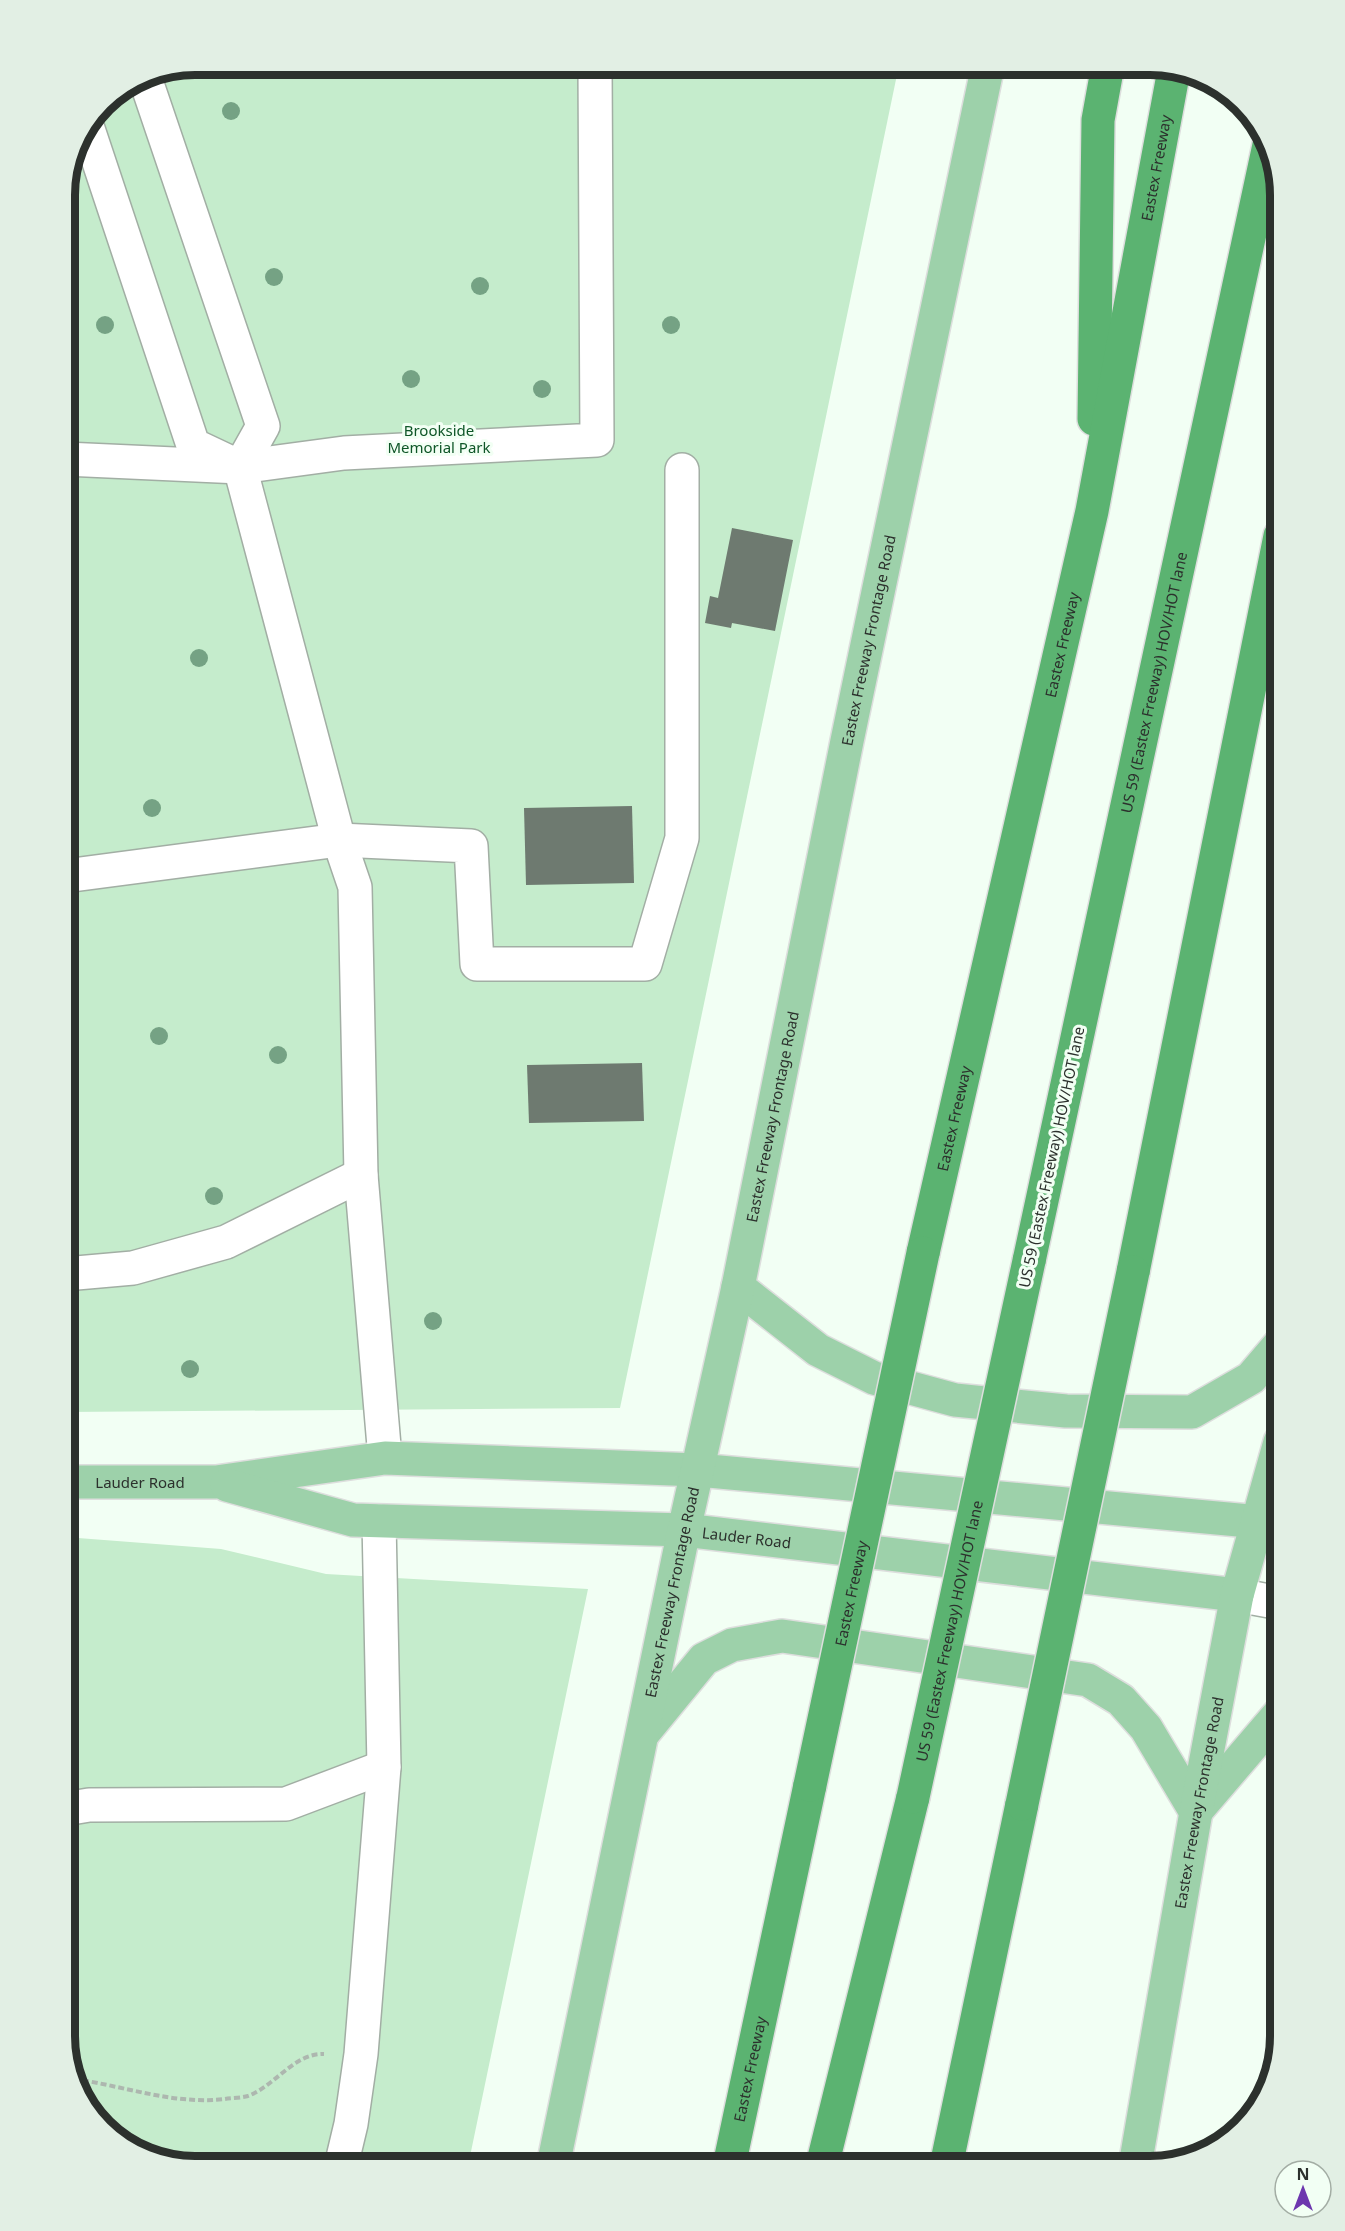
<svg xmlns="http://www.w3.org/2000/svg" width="1345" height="2231" font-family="'Noto Sans',sans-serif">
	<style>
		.green { fill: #c5eccc }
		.building { fill: #6e7a70 }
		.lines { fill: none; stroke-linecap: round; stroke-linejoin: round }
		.minor-casing { stroke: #a2aea4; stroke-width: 36 }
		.major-casing { stroke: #dddedd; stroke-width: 36 }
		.highway-casing { stroke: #dddedd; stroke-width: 36 }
		.path { stroke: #adb7af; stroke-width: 4; stroke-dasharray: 6 3; stroke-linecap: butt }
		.minor { stroke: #fff; stroke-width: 33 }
		.major { stroke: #9dd1aa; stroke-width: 33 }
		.highway { stroke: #5bb371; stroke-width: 33 }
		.highway-bridge-casing { stroke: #dddedd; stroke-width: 36; stroke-linecap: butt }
		.highway-bridge { stroke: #5bb371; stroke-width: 33 }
		.tree { fill: #75a284 }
		.labels { text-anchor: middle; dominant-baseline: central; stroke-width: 6; stroke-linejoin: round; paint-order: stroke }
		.street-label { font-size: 15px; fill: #2c312d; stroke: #f2fff4 }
		.park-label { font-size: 15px; fill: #0f5628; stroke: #f2fff4 }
		.rim { fill: none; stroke: #2c312d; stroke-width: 8 }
	</style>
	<rect width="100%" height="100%" fill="#f2fff4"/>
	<g class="green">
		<polygon points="195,65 899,65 620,1408 65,1412 65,186 75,144 103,102 145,74"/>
		<polygon points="65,1537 221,1549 326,1574 588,1589 468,2166 186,2166 122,2144 78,2094 65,2036"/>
	</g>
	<g class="building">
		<polygon points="732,528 793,540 775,631 732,623 731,628 705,623 710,596 718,598"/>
		<polygon points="632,806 634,883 526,885 524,808"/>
		<polygon points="642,1063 644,1121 529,1123 527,1065"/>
	</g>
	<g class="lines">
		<g class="minor-casing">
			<g id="minor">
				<polyline points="144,75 263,426 240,467 339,840 355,887 361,1175 385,1458"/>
				<polyline points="87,126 193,445 229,462"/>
				<polyline points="65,459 240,467 344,453 597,440 595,65"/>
				<polyline points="65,876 339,840 471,846 477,964 645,964 682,838 682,470"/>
				<polyline points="65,1274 133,1268 226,1242 361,1175"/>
				<polyline points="1237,1595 1280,1603"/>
				<polyline points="65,1809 89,1805 286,1804 384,1767"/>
				<polyline points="341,2166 351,2124 361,2054 384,1767 379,1521"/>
			</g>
		</g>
		<g class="major-casing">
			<g id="major">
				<polyline points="738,1287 818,1350 874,1378 955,1400 1066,1411 1192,1412 1251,1378 1280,1344"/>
				<path id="s1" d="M65,1482H216L385,1458L698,1470L1260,1522"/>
				<path id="s2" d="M227,1485L353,1520L684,1530L1237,1595"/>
				<polyline points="645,1731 704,1659 732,1645 782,1636 1088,1680 1121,1700 1146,1728 1196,1812"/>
				<polyline points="1197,1810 1280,1713"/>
				<path id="s3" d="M553,2166L684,1530L738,1287L847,741L988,65"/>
				<path id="s4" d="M1135,2166L1196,1812L1237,1595L1280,1442"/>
			</g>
		</g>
		<g class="highway-casing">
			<g id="highway">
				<polyline points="1094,419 1098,120 1108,65"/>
				<path id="s5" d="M923,1253L1092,511L1174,70"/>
				<path id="s6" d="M1029,1261L1269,145"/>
				<polyline points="1133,1272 1280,536"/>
				<path id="s7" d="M729,2166L810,1785"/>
				<polyline points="822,2166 913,1797"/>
				<polyline points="946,2166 1022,1804"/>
			</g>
		</g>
		<path class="path" d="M74,2079C125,2086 173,2105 225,2099C232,2098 241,2098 248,2096C275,2086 294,2053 324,2054"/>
		<use href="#minor" class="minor"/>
		<use href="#major" class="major"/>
		<use href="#highway" class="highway"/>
		<g class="highway-bridge-casing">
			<g id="highway-bridge">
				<path id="s8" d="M810,1785L923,1253"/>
				<path id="s9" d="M913,1797L1029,1261"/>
				<polyline points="1022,1804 1133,1272"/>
			</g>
		</g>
		<use href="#highway-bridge" class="highway-bridge"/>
	</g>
	<g class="tree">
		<circle cx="231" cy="111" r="9"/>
		<circle cx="274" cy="277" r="9"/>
		<circle cx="480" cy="286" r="9"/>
		<circle cx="105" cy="325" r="9"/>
		<circle cx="671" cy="325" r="9"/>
		<circle cx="411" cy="379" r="9"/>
		<circle cx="542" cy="389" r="9"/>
		<circle cx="199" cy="658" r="9"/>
		<circle cx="152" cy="808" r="9"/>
		<circle cx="159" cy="1036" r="9"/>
		<circle cx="278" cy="1055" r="9"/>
		<circle cx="214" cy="1196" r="9"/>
		<circle cx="433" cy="1321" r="9"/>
		<circle cx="190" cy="1369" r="9"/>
	</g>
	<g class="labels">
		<g class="street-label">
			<text stroke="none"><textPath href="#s5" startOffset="1110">Eastex Freeway</textPath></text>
			<text stroke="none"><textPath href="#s3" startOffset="1558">Eastex Freeway Frontage Road</textPath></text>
			<text stroke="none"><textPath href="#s5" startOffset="624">Eastex Freeway</textPath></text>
			<text stroke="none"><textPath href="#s6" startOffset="592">US 59 (Eastex Freeway) HOV/HOT lane</textPath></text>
			<text stroke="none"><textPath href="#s3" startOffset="1072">Eastex Freeway Frontage Road</textPath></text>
			<text stroke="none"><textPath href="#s5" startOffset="138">Eastex Freeway</textPath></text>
			<text transform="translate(1051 1157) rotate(-78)">US 59 (Eastex Freeway) HOV/HOT lane</text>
			<text stroke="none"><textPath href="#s1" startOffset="75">Lauder Road</textPath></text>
			<text stroke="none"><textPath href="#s2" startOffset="525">Lauder Road</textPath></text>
			<text stroke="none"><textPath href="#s3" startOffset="586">Eastex Freeway Frontage Road</textPath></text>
			<text stroke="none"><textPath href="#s8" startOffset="196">Eastex Freeway</textPath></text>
			<text stroke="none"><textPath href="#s9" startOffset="170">US 59 (Eastex Freeway) HOV/HOT lane</textPath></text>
			<text stroke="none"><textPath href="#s4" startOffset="369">Eastex Freeway Frontage Road</textPath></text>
			<text stroke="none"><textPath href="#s7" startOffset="99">Eastex Freeway</textPath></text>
		</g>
		<g class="park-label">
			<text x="439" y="430">Brookside<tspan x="439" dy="17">Memorial Park</tspan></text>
		</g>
	</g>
	<path d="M0 0H1345V2231H0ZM195 75H1150A120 120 0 0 1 1270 195V2036A120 120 0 0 1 1150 2156H195A120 120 0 0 1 75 2036V195A120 120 0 0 1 195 75Z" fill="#e2efe4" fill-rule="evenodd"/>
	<path class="rim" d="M195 75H1150A120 120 0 0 1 1270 195V2036A120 120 0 0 1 1150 2156H195A120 120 0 0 1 75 2036V195A120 120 0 0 1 195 75Z"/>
	<g transform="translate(1303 2189)"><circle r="28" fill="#f2fff4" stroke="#a3ada4" stroke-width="1.5"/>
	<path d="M0-4.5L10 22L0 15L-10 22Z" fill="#6d37ae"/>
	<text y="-9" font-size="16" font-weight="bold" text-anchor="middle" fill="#2c312d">N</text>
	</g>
</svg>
